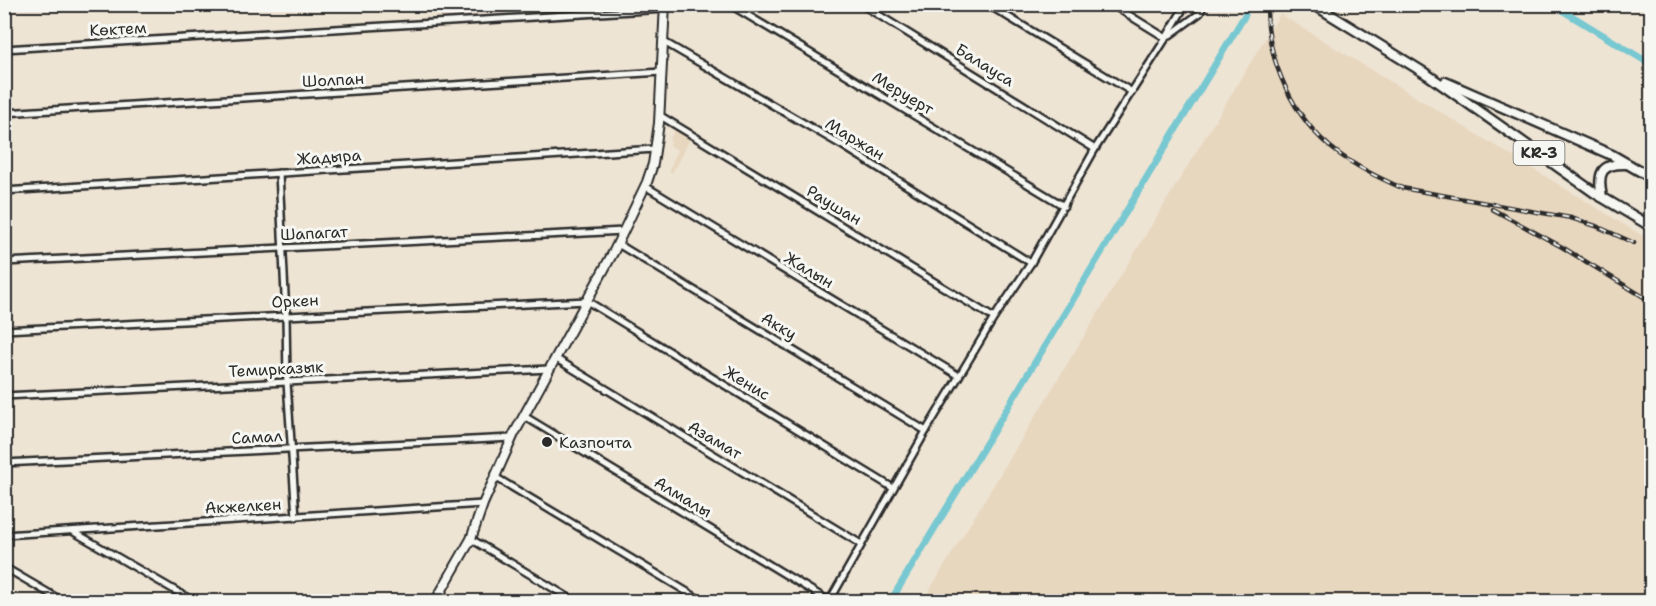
<svg xmlns="http://www.w3.org/2000/svg" width="1656" height="606" font-family="'Shantell Sans',sans-serif">
	<style>
		.built { fill: #e8d7bf }
		.lines { fill: none; stroke-linecap: round; stroke-linejoin: round }
		.canal { stroke: #78c8d1; stroke-width: 7 }
		.street-casing { stroke: #2b2b2b; stroke-width: 10 }
		.secondary-casing { stroke: #2b2b2b; stroke-width: 12 }
		.primary-casing { stroke: #2b2b2b; stroke-width: 13 }
		.street { stroke: #f6f6f2; stroke-width: 5 }
		.secondary { stroke: #f6f6f2; stroke-width: 8 }
		.primary { stroke: #f6f6f2; stroke-width: 8 }
		.rail-casing { stroke: #2b2b2b; stroke-width: 4.5 }
		.rail { stroke: #f6f6f2; stroke-width: 2; stroke-dasharray: 7; stroke-linecap: butt }
		.poi-dot { fill: #2b2b2b; stroke: #f6f6f2; stroke-width: 2 }
		.labels { text-anchor: middle; dominant-baseline: central; stroke-width: 6; stroke-linejoin: round; paint-order: stroke }
		.shield { fill: #f6f6f2; stroke: #686867; stroke-width: 1.5 }
		.shield-label { font-size: 15px; font-weight: bold; fill: #2b2b2b }
		.street-label { font-size: 16px; fill: #2b2b2b; stroke: #f6f6f2 }
		.poi-label { font-size: 16px; fill: #2b2b2b; stroke: #f6f6f2; text-anchor: start }
	</style>
	<rect width="100%" height="100%" fill="#eee4d4"/>
	<filter id="ink" filterUnits="userSpaceOnUse"><feTurbulence type="fractalNoise" baseFrequency=".0167" numOctaves="2"/><feDisplacementMap in="SourceGraphic" scale="12" xChannelSelector="R" yChannelSelector="G"/><feConvolveMatrix kernelMatrix="1 2 1 2 8 2 1 2 1" color-interpolation-filters="sRGB"/></filter>
	<g filter="url(#ink)">
		<g class="built">
			<polygon points="1280,14 1651,241 1651,601 923,601"/>
			<polygon points="676,128 692,136 672,173 669,171 677,150 669,145 671,142 669,140"/>
		</g>
		<g class="lines">
			<g class="canal">
				<polyline points="1552,4 1652,65"/>
				<polyline points="890,602 1245,15"/>
			</g>
			<g class="street-casing">
				<g id="street">
					<polyline points="729,4 1064,206"/>
					<polyline points="861,4 1095,149"/>
					<polyline points="987,4 1132,92"/>
					<polyline points="1111,4 1166,38"/>
					<polyline points="1170,35 1200,13 1204,4"/>
					<polyline points="664,42 843,146 1031,263"/>
					<polyline points="4,49 665,9"/>
					<polyline points="4,113 662,72"/>
					<polyline points="659,115 994,318"/>
					<polyline points="279,173 286,315 287,382 296,517"/>
					<polyline points="645,186 959,376"/>
					<polyline points="4,191 655,149"/>
					<polyline points="618,244 926,431"/>
					<polyline points="4,262 624,231"/>
					<polyline points="4,330 587,301 893,488"/>
					<polyline points="555,358 861,544"/>
					<polyline points="4,396 549,369"/>
					<polyline points="524,416 829,601"/>
					<polyline points="4,463 512,438"/>
					<polyline points="495,477 704,602"/>
					<polyline points="74,532 195,602"/>
					<polyline points="4,535 483,504"/>
					<polyline points="471,539 576,602"/>
					<polyline points="4,567 64,602"/>
					<polyline points="439,595 451,602"/>
					<polyline points="829,602 926,431 994,318 1031,263 1095,149 1166,38 1186,4"/>
				</g>
			</g>
			<g class="secondary-casing">
				<polyline id="secondary" points="435,602 471,539 483,504 514,434 614,251 647,182 653,164 659,123 665,4"/>
			</g>
			<g class="primary-casing">
				<g id="primary">
					<polyline points="1313,4 1428,75 1595,193 1652,227"/>
					<polyline points="1445,82 1612,155 1652,178"/>
					<path d="M1602,197C1597,173 1601,163 1627,164"/>
				</g>
			</g>
			<use href="#street" class="street"/>
			<use href="#secondary" class="secondary"/>
			<use href="#primary" class="primary"/>
			<g class="rail-casing">
				<g id="rail">
					<path d="M1267,4C1266,59 1293,120 1338,153C1358,168 1379,178 1402,188L1571,218L1596,226L1634,243"/>
					<polyline points="1492,209 1562,247 1652,302"/>
				</g>
			</g>
			<use href="#rail" class="rail"/>
		</g>
	</g>
	<circle class="poi-dot" cx="547" cy="442" r="6"/>
	<g class="labels">
		<rect class="shield" x="1513.5" y="141" width="51" height="24" rx="4.5"/>
		<g class="shield-label">
			<text x="1539" y="153">KR-3</text>
		</g>
		<g class="street-label">
			<text transform="translate(118 29) rotate(-3)">Көктем</text>
			<text transform="translate(985 65) rotate(32)">Балауса</text>
			<text transform="translate(333 80) rotate(-3)">Шолпан</text>
			<text transform="translate(903 93) rotate(31)">Меруерт</text>
			<text transform="translate(855 139) rotate(31)">Маржан</text>
			<text transform="translate(329 157) rotate(-4)">Жадыра</text>
			<text transform="translate(834 205) rotate(31)">Раушан</text>
			<text transform="translate(314 233) rotate(-3)">Шапагат</text>
			<text transform="translate(809 270) rotate(31)">Жалын</text>
			<text transform="translate(295 301) rotate(-3)">Оркен</text>
			<text transform="translate(779 326) rotate(31)">Акку</text>
			<text transform="translate(276 369) rotate(-3)">Темирказык</text>
			<text transform="translate(747 383) rotate(31)">Женис</text>
			<text transform="translate(257 437) rotate(-3)">Самал</text>
			<text transform="translate(715 440) rotate(31)">Азамат</text>
			<text transform="translate(683 497) rotate(31)">Алмалы</text>
			<text transform="translate(243 506) rotate(-3)">Акжелкен</text>
		</g>
		<g class="poi-label">
			<text x="559" y="442">Казпочта</text>
		</g>
	</g>
	<rect width="1656" height="606" fill="none" stroke="#f6f6f2" stroke-width="24"/>
	<rect x="12" y="12" width="1632" height="582" fill="none" stroke="#2b2b2b" stroke-width="2" filter="url(#ink)"/>
</svg>
